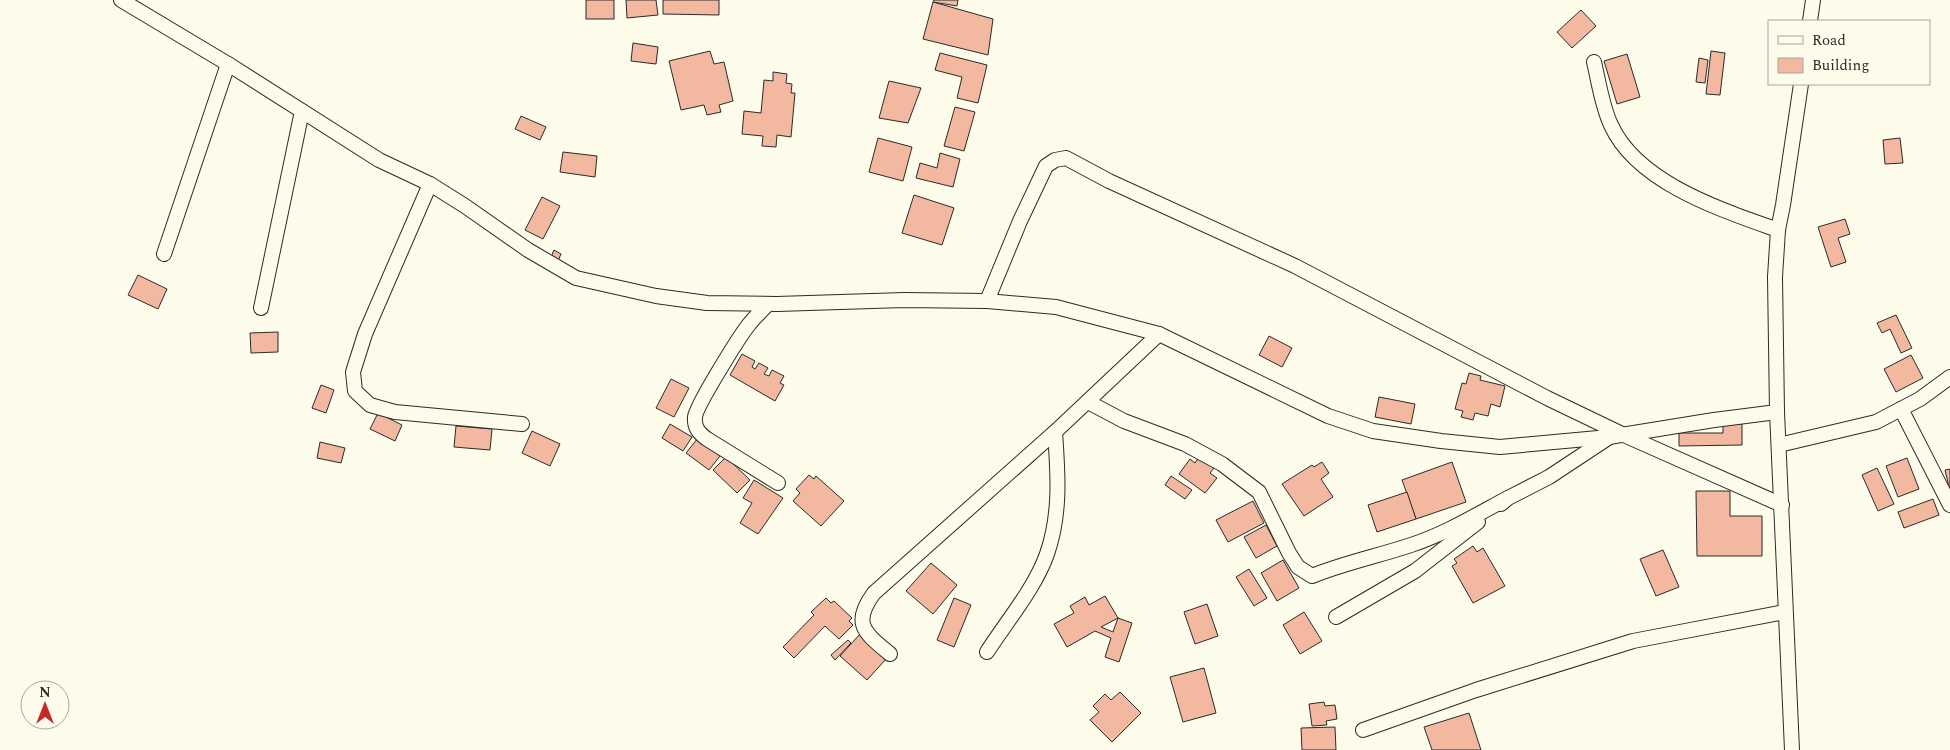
<svg xmlns="http://www.w3.org/2000/svg" width="1950" height="750" font-family="Spectral,serif">
	<style>
		.building { fill: #f2b8a0; stroke: #2b2b2b }
		.lines { fill: none; stroke-linecap: round; stroke-linejoin: round }
		.street-casing { stroke: #2b2b2b; stroke-width: 16 }
		.street { stroke: #fdfbea; stroke-width: 14 }
	</style>
	<rect width="100%" height="100%" fill="#fdfbea"/>
	<g class="building">
		<rect x="586" y="0" width="28" height="19"/>
		<polygon points="626,0 656,0 658,15 627,18"/>
		<polygon points="663,0 719,0 719,15 663,14"/>
		<polygon points="934,0 958,0 957,6 933,2"/>
		<polygon points="933,2 993,19 988,55 923,39"/>
		<polygon points="1581,10 1596,26 1572,48 1557,32"/>
		<polygon points="633,43 658,47 656,64 631,61"/>
		<polygon points="710,51 714,64 724,62 733,101 719,105 721,112 707,115 704,105 681,110 669,61"/>
		<polygon points="1711,51 1725,53 1720,95 1706,94"/>
		<polygon points="940,53 987,65 978,103 957,98 962,77 935,70"/>
		<polygon points="1627,54 1640,97 1617,104 1604,61"/>
		<polygon points="1699,58 1708,60 1705,83 1696,82"/>
		<polygon points="773,72 787,74 786,83 792,84 791,93 795,93 791,137 777,135 776,147 762,146 763,136 742,134 744,111 761,113 764,80 773,81"/>
		<polygon points="889,81 921,88 908,123 879,118"/>
		<polygon points="955,107 975,112 964,151 944,146"/>
		<polygon points="521,116 546,127 540,140 515,129"/>
		<polygon points="878,138 912,147 903,181 869,172"/>
		<polygon points="1900,138 1903,163 1885,164 1883,140"/>
		<polygon points="563,152 597,156 595,177 560,172"/>
		<polygon points="940,153 960,159 953,187 916,178 920,163 937,168"/>
		<polygon points="914,195 954,208 942,245 902,233"/>
		<polygon points="542,197 560,206 543,239 525,230"/>
		<polygon points="1845,219 1850,234 1838,238 1846,262 1831,267 1818,227"/>
		<polygon points="554,250 561,254 558,261 551,257"/>
		<polygon points="138,275 167,289 158,309 128,295"/>
		<polygon points="1896,315 1912,348 1901,353 1890,329 1882,333 1877,323"/>
		<polygon points="278,332 278,352 251,353 250,333"/>
		<polygon points="1269,336 1292,348 1282,367 1259,355"/>
		<polygon points="742,354 755,361 752,367 755,369 759,363 768,368 764,374 769,376 772,370 784,376 780,383 784,385 775,401 730,375"/>
		<polygon points="1911,355 1923,378 1896,392 1884,369"/>
		<polygon points="1469,373 1481,376 1480,380 1505,386 1500,407 1491,404 1488,416 1475,413 1473,420 1461,417 1463,411 1455,409 1462,383 1466,384"/>
		<polygon points="671,379 689,388 674,417 656,408"/>
		<polygon points="321,385 334,390 326,413 312,408"/>
		<polygon points="1379,397 1415,404 1411,424 1375,417"/>
		<polygon points="378,413 402,425 395,441 370,429"/>
		<polygon points="670,424 692,437 683,451 662,438"/>
		<polygon points="1723,424 1742,424 1742,445 1679,446 1679,433 1723,433"/>
		<polygon points="456,426 492,429 490,450 454,447"/>
		<polygon points="532,431 560,444 550,466 522,453"/>
		<polygon points="698,438 720,456 709,470 686,453"/>
		<polygon points="320,442 345,448 341,463 317,458"/>
		<polygon points="726,457 750,480 737,493 713,470"/>
		<polygon points="1199,457 1214,468 1210,473 1217,478 1205,493 1179,474 1190,459 1195,463"/>
		<polygon points="1907,458 1919,489 1898,497 1886,466"/>
		<polygon points="1322,462 1329,473 1321,479 1333,497 1304,516 1282,484 1312,465 1314,467"/>
		<polygon points="1452,462 1466,502 1416,519 1402,480"/>
		<polygon points="1877,468 1894,504 1878,511 1862,475"/>
		<polygon points="1950,469 1950,491 1945,470"/>
		<polygon points="809,475 814,479 816,476 844,501 821,526 793,501 800,493 796,489"/>
		<polygon points="1171,476 1192,490 1185,499 1165,485"/>
		<polygon points="754,480 783,498 758,534 740,523 752,503 743,498"/>
		<polygon points="1696,491 1730,491 1730,516 1762,516 1762,556 1697,556"/>
		<polygon points="1407,492 1416,519 1377,532 1368,505"/>
		<polygon points="1933,499 1939,515 1904,528 1898,512"/>
		<polygon points="1253,501 1264,523 1228,542 1216,520"/>
		<polygon points="1266,525 1277,546 1256,558 1244,537"/>
		<polygon points="1473,546 1477,552 1483,548 1505,586 1473,603 1452,566 1457,563 1454,559"/>
		<polygon points="1663,550 1679,587 1656,596 1640,559"/>
		<polygon points="1283,560 1299,588 1277,601 1261,573"/>
		<polygon points="931,563 957,585 933,614 906,591"/>
		<polygon points="1249,569 1267,598 1254,606 1236,577"/>
		<polygon points="1105,596 1118,618 1101,627 1113,632 1118,618 1132,623 1119,662 1105,657 1111,638 1095,631 1067,647 1054,624 1074,613 1070,606 1085,597 1089,605"/>
		<polygon points="826,598 831,603 834,601 852,618 849,621 853,625 839,639 825,626 794,658 783,647 814,615 811,612"/>
		<polygon points="954,598 971,605 954,647 937,640"/>
		<polygon points="1207,604 1218,636 1195,644 1184,612"/>
		<polygon points="1304,612 1322,641 1300,654 1283,625"/>
		<polygon points="860,634 887,658 867,680 840,656"/>
		<polygon points="848,640 851,643 835,660 831,655"/>
		<polygon points="1204,668 1216,713 1183,722 1170,677"/>
		<polygon points="1120,692 1141,713 1112,742 1090,720 1099,712 1093,706 1105,694 1111,700"/>
		<polygon points="1324,702 1325,706 1335,705 1337,719 1326,721 1327,725 1312,726 1309,704"/>
		<polygon points="1469,713 1481,750 1432,750 1424,727"/>
		<polygon points="1335,727 1336,750 1302,750 1301,728"/>
	</g>
	<g class="lines">
		<g class="street-casing">
			<g id="street">
				<polyline points="121,0 228,64 379,160 430,184 465,206 528,250 576,278 656,296 707,303 777,304 904,300 987,301 1056,307 1159,334 1328,416 1373,431 1441,441 1500,447 1609,437 1714,420 1777,412"/>
				<polyline points="1810,21 1813,0"/>
				<path d="M1594,62C1599,83 1602,106 1611,125C1637,183 1722,210 1778,230"/>
				<polyline points="430,184 365,334 353,372 355,391 370,405 395,412 522,424"/>
				<polyline points="164,254 228,64"/>
				<polyline points="987,301 1020,221 1046,166 1055,160 1066,158 1109,181 1295,266 1547,398 1624,435 1782,505"/>
				<path d="M768,304C761,311 753,319 747,327C738,339 696,406 695,417C694,428 699,433 707,439L778,483"/>
				<polyline points="261,308 302,111"/>
				<path d="M1088,402L1124,421L1185,444L1222,464L1259,492L1289,553L1298,567L1312,576C1344,563 1378,556 1411,545C1445,534 1476,515 1508,498"/>
				<polyline points="1901,409 1950,505"/>
				<polyline points="1779,445 1876,422 1920,399 1950,377"/>
				<polyline points="1501,504 1508,498 1549,477 1608,438"/>
				<polyline points="1336,617 1415,571 1478,522"/>
				<path d="M987,652C1007,621 1035,588 1047,554C1061,514 1058,473 1055,432"/>
				<path d="M890,654C865,633 851,624 874,593L1055,432L1159,334"/>
				<polyline points="1363,730 1476,690 1633,641 1785,612"/>
				<polyline points="1792,750 1777,412 1775,277 1778,230 1783,205 1801,84"/>
			</g>
		</g>
		<use href="#street" class="street"/>
	</g>
	<rect x="1768" y="20" width="162" height="65" fill="#fdfbea" stroke="#a9a89e"/>
	<rect x="1778" y="36" width="25" height="8" fill="#fdfbea" stroke="#a9a89e"/>
	<text x="1812" y="45" font-size="15" fill="#2b2b2b">Road</text>
	<rect x="1778" y="58" width="25" height="15" fill="#f2b8a0" stroke="#a9a89e"/>
	<text x="1812" y="70" font-size="15" fill="#2b2b2b">Building</text>
	<g transform="translate(45 705)"><circle r="24" fill="#fdfbea" stroke="#a9a89e"/>
	<path d="M0-4L9 19L0 12L-9 19Z" fill="#c62828"/>
	<text y="-8" font-size="14" font-weight="bold" text-anchor="middle" fill="#2b2b2b">N</text>
	</g>
</svg>
